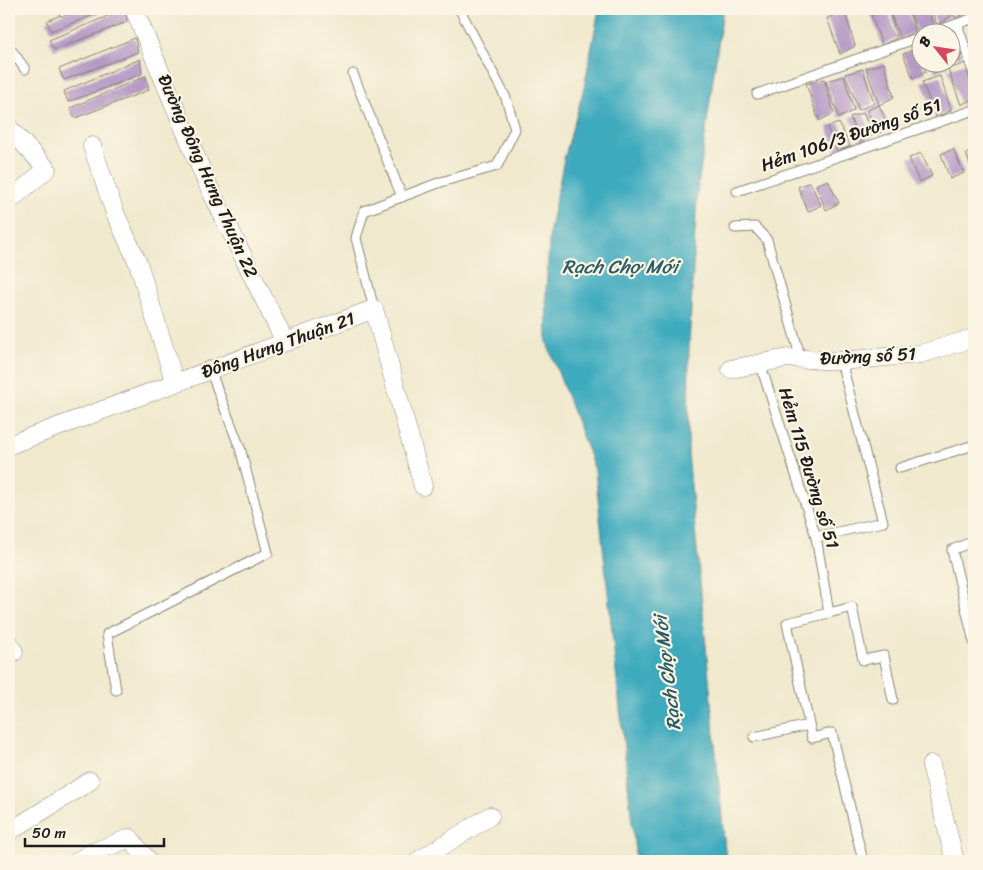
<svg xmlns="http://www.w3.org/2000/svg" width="983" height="870" font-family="Sriracha,sans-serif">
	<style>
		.water { fill: #3eaabe; stroke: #2d636d }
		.building { fill: #b69ac5 }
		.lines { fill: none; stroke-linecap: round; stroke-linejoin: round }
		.service-casing { stroke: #868275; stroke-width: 11 }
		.minor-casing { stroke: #868275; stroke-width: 19 }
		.service { stroke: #fff; stroke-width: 9 }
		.minor { stroke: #fff; stroke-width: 18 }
		.labels { text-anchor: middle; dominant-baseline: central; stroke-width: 4.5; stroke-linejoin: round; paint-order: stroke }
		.street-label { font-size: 18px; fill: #1c1c1c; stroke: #fcf5e5 }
		.water-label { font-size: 19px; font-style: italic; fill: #2b5c65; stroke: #fcf5e5 }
	</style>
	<rect width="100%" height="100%" fill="#fcf5e5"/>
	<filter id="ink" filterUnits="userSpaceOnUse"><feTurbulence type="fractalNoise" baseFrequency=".02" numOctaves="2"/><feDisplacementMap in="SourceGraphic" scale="10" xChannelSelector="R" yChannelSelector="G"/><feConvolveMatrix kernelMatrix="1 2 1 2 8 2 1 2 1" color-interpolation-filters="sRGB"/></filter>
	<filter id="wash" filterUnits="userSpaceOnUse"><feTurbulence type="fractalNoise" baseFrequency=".0096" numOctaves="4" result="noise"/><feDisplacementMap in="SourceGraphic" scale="20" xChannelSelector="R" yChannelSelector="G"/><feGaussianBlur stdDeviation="1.12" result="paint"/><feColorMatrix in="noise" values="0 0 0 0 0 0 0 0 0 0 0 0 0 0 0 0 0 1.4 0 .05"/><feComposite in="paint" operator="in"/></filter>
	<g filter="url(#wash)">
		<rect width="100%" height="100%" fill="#f0e9ce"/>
		<polygon class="water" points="599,9 723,9 697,193 689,347 688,453 726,861 636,861 595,470 547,343 546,290 550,229 564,159 584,88"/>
		<g id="blocks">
			<g class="building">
				<polygon points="75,9 110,9 51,31 47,21"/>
				<polygon points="125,9 127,22 54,50 49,40"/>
				<polygon points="869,9 888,9 897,38 882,45"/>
				<polygon points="889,9 908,9 915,31 900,39"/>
				<polygon points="909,9 928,9 934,27 919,35"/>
				<polygon points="931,9 949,9 951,16 937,25"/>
				<polygon points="952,9 972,9 955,18"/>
				<polygon points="845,12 855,46 840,54 827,18"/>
				<polygon points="950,30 962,55 950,60"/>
				<polygon points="135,38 138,52 64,80 59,69"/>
				<polygon points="915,49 926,72 913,78 903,54"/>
				<polygon points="140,59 142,74 68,102 64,91"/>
				<polygon points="932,62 947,62 949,66 935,72"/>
				<polygon points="884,63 894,97 879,105 866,68"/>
				<polygon points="966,63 974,98 961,105 948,69"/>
				<polygon points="863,69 874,103 859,110 845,74"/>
				<polygon points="146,76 149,90 75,118 70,108"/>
				<polygon points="844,76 854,110 839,118 826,81"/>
				<polygon points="940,76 951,110 936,118 922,82"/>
				<polygon points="824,79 834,113 819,121 806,84"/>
				<polygon points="879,105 890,128 877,134 867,110"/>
				<polygon points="863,113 873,135 860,142 850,117"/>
				<polygon points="839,123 850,146 837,152 827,127"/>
				<polygon points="953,149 964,173 950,179 941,154"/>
				<polygon points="974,150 974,175 966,154"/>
				<polygon points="921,153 932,176 919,182 909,158"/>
				<polygon points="828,180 839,203 826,210 816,185"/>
				<polygon points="810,182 821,205 808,212 798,187"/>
			</g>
		</g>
	</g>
	<g filter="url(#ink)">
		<use href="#blocks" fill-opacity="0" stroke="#868275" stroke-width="1"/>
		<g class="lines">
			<g class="service-casing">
				<g id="service">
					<polyline points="815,9 816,9"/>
					<polyline points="63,11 69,9"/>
					<polyline points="957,24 974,74"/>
					<polyline points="934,32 974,18"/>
					<polyline points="9,47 25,69"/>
					<polyline points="353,74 402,197"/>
					<polyline points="757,94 920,37"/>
					<polyline points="737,191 974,110"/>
					<polyline points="735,228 755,227 767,240 801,359"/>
					<polyline points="374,309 356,238 364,211 441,182 497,166 515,129 506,98 460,10"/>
					<polyline points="760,363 816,537 829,613 787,623 812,738 832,733 863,861"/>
					<polyline points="900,468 974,445"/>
					<polyline points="816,537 883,522 841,361"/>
					<polyline points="974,541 952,550 974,642"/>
					<polyline points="829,613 852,607 863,660 884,656 893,700"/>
					<polyline points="116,690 107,634 268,553 240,448 210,370"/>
					<polyline points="754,737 809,725"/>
				</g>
			</g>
			<g class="minor-casing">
				<g id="minor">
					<polyline points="134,9 207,183 285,342"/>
					<polyline points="9,128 47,169 9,201"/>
					<polyline points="92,146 115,213 138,263 175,383"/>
					<polyline points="731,369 788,358 841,361 920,354 974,338"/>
					<polyline points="9,445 374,309 423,486"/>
					<polyline points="9,643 14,652"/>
					<polyline points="931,765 955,861"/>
					<polyline points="9,832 90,781"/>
					<polyline points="78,861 91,853 130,838 148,861"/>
					<polyline points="418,861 490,816"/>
				</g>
			</g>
			<use href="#service" class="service"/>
			<use href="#minor" class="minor"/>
		</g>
	</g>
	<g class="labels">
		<g class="street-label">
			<text transform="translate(851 135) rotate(-19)">Hẻm 106/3 Đường số 51</text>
			<text transform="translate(208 176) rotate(66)">Đường Đông Hưng Thuận 22</text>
			<text transform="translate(278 345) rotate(-20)">Đông Hưng Thuận 21</text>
			<text transform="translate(868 356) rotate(-3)">Đường số 51</text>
			<text transform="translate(809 468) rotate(73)">Hẻm 115 Đường số 51</text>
		</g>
		<g class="water-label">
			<text x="620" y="266">Rạch Chợ Mới</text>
			<text transform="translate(667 673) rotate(-97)">Rạch Chợ Mới</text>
		</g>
	</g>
	<rect width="983" height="870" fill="none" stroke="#fcf5e5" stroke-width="30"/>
	<g transform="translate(936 48) rotate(300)"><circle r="24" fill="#fcf5e5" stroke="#a29e95"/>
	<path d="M0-4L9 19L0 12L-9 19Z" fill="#d1495b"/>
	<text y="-8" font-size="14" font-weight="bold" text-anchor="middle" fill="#1c1c1c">B</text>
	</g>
	<path d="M25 838v8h139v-8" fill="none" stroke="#1c1c1c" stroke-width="2.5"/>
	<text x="32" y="838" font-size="15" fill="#1c1c1c" stroke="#fcf5e5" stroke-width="4" paint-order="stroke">50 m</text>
</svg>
